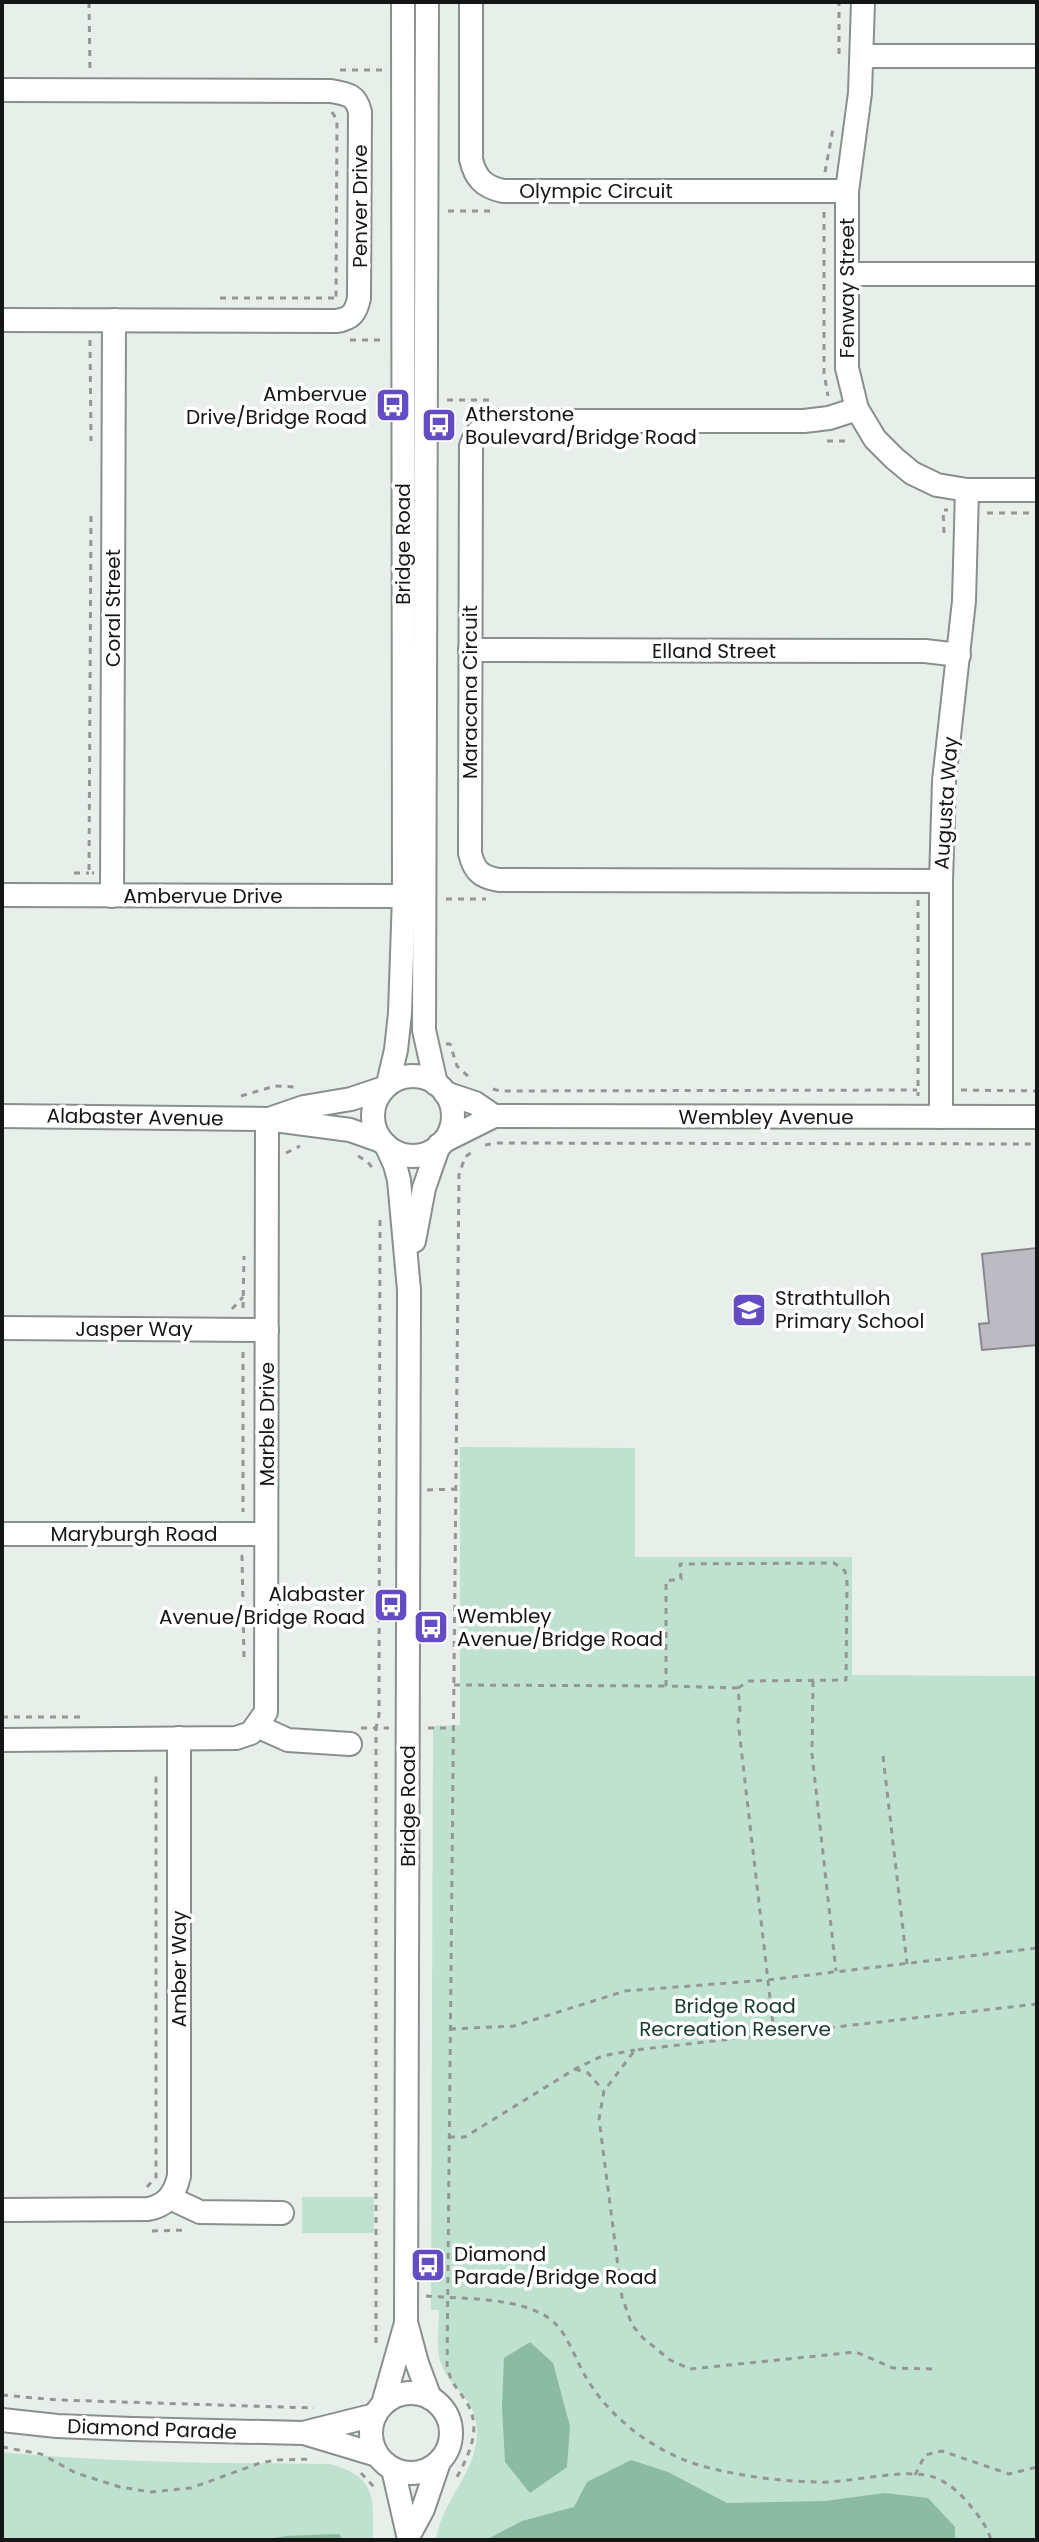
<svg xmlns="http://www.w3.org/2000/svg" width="1039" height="2542" font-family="Poppins,sans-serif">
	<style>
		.green { fill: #bfe1d0 }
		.water { fill: #8cbaa3 }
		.building { fill: #bcbbc2; stroke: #88888e; stroke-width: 2 }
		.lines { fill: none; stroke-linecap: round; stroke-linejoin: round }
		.minor-casing { stroke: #89908c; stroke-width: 26 }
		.path { stroke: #939895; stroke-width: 3; stroke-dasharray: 6 6; stroke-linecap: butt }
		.minor { stroke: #fff; stroke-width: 22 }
		.labels { text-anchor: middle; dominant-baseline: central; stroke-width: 7; stroke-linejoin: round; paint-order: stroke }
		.street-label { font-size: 20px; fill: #141615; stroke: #fff }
		.poi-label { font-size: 20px; fill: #141615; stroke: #fff; text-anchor: start }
		.park-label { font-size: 20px; fill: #143b2b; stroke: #fff }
	</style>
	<rect width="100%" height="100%" fill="#e8efeb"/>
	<g class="green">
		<path d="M460,1447L635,1448V1557H852V1675L1037,1676V2540H436C441,2501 479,2470 477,2430C475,2396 453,2392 442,2366C435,2350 439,2327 439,2310H431L433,1726L460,1725Z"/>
		<rect x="302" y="2197" width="72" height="36"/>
		<path d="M2,2452C111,2463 221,2463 330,2464C377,2477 373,2497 373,2540H2Z"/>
	</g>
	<g class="water">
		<polygon points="530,2342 553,2363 570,2426 567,2467 530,2493 505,2462 502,2406 504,2358"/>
		<polygon points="631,2460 668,2472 727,2503 825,2501 885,2493 928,2498 955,2527 955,2540 486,2540 522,2521 574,2507 587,2482"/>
		<polygon points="339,2534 343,2540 262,2540 286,2536"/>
	</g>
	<polygon class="building" points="1037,1248 1037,1345 982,1350 979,1324 989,1323 982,1254"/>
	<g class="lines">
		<g class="minor-casing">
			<g id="minor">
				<polyline points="427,2 424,1030 436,1084"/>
				<path d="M471,2V159C475,178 484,187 503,191H847"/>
				<polyline points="863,2 860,93 847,191 847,368 857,409 875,439 894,458 912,473 937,485 967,490 1037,490"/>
				<polyline points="862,56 1037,56"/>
				<path d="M2,90L331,91C348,94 356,95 360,112L359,298C356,313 351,319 336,321L2,320"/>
				<polyline points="847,274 1037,274"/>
				<path d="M857,409L829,418L804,421H500C484,424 476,430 471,446L470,853C474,871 481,877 499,880L941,881"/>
				<polyline points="470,650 925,651 959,655"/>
				<polyline points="2,895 404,896"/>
				<polyline points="112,896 114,320"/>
				<circle cx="413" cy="1116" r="40"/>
				<polyline points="388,1084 396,1050 400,1013 404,896 403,2"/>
				<polyline points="445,1093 475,1103 494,1116"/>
				<polyline points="2,1116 267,1119 350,1130 381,1141"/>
				<polyline points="941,1117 941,881 944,781 964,601 967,490"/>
				<polyline points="272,1118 304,1107 351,1099 384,1088"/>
				<polyline points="444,1141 494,1116 1037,1117"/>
				<polyline points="386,1145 395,1165 399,1180 409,1290 406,2322 417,2363 430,2398"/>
				<polyline points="414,1241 424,1188 439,1145"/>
				<polyline points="2,1328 267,1330"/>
				<polyline points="2,1534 266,1534"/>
				<polyline points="257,1726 288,1740 350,1744"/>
				<polyline points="2,1740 236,1738 251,1733 266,1712 267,1119"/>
				<polyline points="170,2198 200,2212 282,2213"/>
				<path d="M2,2210L148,2209C166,2206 175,2194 179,2176V1738"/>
				<circle cx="411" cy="2433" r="40"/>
				<polyline points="383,2404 406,2323"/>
				<polyline points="2,2420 57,2426 132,2429 303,2433 375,2415"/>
				<polyline points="304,2433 377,2455"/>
				<polyline points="393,2469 409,2539"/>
				<polyline points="409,2535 423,2509 439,2462"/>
			</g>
		</g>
		<g class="path">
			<polyline points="89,2 90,70"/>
			<polyline points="839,54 839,2"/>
			<polyline points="340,70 384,70"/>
			<polyline points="332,112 337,120 336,298"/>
			<polyline points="825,172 833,129"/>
			<polyline points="448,211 492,211"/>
			<polyline points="824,212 824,373 828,396"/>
			<polyline points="220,298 336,298"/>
			<polyline points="90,340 91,441"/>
			<polyline points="350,340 382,340"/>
			<polyline points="447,400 493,400"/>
			<polyline points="827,441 851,441"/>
			<polyline points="987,513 1037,513"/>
			<polyline points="91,516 89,873 94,873"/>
			<polyline points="944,533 943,510 948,510"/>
			<polyline points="74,873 89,873"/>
			<polyline points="446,899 486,899"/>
			<polyline points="918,900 918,1096"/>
			<polyline points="446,1044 450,1044 457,1066 470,1078"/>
			<polyline points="493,1089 500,1091 917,1090"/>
			<polyline points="961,1090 1037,1091"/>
			<polyline points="241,1096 275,1086 296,1087"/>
			<polyline points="485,1145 497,1143 1037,1144"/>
			<polyline points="286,1153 300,1146"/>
			<polyline points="358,1156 368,1162 373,1169"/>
			<polyline points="380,1220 379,1715 376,1728 389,1728"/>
			<polyline points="243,1308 244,1256"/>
			<polyline points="232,1309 243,1297"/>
			<polyline points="243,1352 243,1512"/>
			<polyline points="427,1490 456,1489"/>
			<polyline points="430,1627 454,1627"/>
			<polyline points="244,1657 242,1556 246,1556"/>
			<polyline points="813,1681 812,1754 836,1971"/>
			<polyline points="454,1685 666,1686"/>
			<polyline points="738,1688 666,1686 666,1581 681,1579 680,1564 834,1563 845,1571 847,1582 846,1680 749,1681 738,1688 740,1710 738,1721 774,2033"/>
			<polyline points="2,1717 82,1717"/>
			<polyline points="361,1728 376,1728 376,2349"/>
			<polyline points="428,1728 453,1728"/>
			<polyline points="883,1756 907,1964"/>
			<polyline points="450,2029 514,2026 625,1991 767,1980 1037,1948"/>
			<polyline points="575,2069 588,2073 603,2090"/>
			<polyline points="449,2137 465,2137 575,2069 602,2056 635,2050"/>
			<polyline points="147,2187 156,2177 156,1771"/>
			<polyline points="152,2231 188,2230"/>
			<path d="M426,2296C463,2299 520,2297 550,2319C566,2331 573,2353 582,2370C605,2415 653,2452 702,2466C740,2476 777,2481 816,2482C850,2484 906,2466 936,2478C951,2484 964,2497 973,2509C981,2519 987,2527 991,2540"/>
			<polyline points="932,2369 893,2368 856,2352 690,2369 670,2360 643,2338 632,2325 622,2297 599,2119 604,2091 635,2050 1037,2004"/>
			<polyline points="2,2395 58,2400 314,2408"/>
			<polyline points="2,2447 41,2454 76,2473 120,2487 151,2492 191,2488 260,2463 276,2460 313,2459"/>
			<polyline points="361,2473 375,2488"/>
			<polyline points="915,2475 925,2455 942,2451 1009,2474 1037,2467"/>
			<path d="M457,2477C470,2453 483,2426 465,2400C455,2385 453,2386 447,2368L459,1175L465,1157L472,1152"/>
		</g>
		<use href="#minor" class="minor"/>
	</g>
	<defs>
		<g id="bus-square" transform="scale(1.8)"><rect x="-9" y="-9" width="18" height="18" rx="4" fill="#644cc5" stroke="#fff"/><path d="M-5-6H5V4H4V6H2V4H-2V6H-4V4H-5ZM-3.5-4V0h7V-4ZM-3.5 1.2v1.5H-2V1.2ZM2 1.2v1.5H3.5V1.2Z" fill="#fff"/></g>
		<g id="school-square" transform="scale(1.8)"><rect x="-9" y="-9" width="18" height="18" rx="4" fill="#644cc5" stroke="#fff"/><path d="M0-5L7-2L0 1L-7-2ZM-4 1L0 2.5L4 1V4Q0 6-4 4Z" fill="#fff"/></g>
	</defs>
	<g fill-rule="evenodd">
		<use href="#bus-square" x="393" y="405"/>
		<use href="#bus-square" x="439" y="425"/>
		<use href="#school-square" x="749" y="1310"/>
		<use href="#bus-square" x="391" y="1605"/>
		<use href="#bus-square" x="431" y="1627"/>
		<use href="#bus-square" x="428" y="2265"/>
	</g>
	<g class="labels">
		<g class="street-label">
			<text x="596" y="191">Olympic Circuit</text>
			<text transform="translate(360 206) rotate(-90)">Penver Drive</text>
			<text transform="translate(847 288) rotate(-90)">Fenway Street</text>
			<text transform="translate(403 544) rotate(-90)">Bridge Road</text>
			<text transform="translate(113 608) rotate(-90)">Coral Street</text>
			<text x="714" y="651">Elland Street</text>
			<text transform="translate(470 692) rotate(-90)">Maracana Circuit</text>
			<text transform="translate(946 803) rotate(-86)">Augusta Way</text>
			<text x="203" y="896">Ambervue Drive</text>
			<text transform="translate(135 1117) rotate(1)">Alabaster Avenue</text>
			<text x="766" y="1117">Wembley Avenue</text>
			<text x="134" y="1329">Jasper Way</text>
			<text transform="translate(267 1424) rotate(-90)">Marble Drive</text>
			<text x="134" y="1534">Maryburgh Road</text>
			<text transform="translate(408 1806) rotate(-90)">Bridge Road</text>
			<text transform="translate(179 1969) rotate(-90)">Amber Way</text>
			<text transform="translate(152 2429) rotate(2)">Diamond Parade</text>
		</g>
		<g class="poi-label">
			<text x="367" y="394" text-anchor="end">Ambervue<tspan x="367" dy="23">Drive/Bridge Road</tspan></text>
			<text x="465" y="414">Atherstone<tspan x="465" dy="23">Boulevard/Bridge Road</tspan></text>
			<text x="775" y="1298">Strathtulloh<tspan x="775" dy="23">Primary School</tspan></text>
			<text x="365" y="1594" text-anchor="end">Alabaster<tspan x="365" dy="23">Avenue/Bridge Road</tspan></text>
			<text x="457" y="1616">Wembley<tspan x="457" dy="23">Avenue/Bridge Road</tspan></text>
			<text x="454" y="2254">Diamond<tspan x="454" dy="23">Parade/Bridge Road</tspan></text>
		</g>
		<g class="park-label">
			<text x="735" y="2006">Bridge Road<tspan x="735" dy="23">Recreation Reserve</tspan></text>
		</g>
	</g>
	<rect width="1039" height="2542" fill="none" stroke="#141615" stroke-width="8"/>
</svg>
